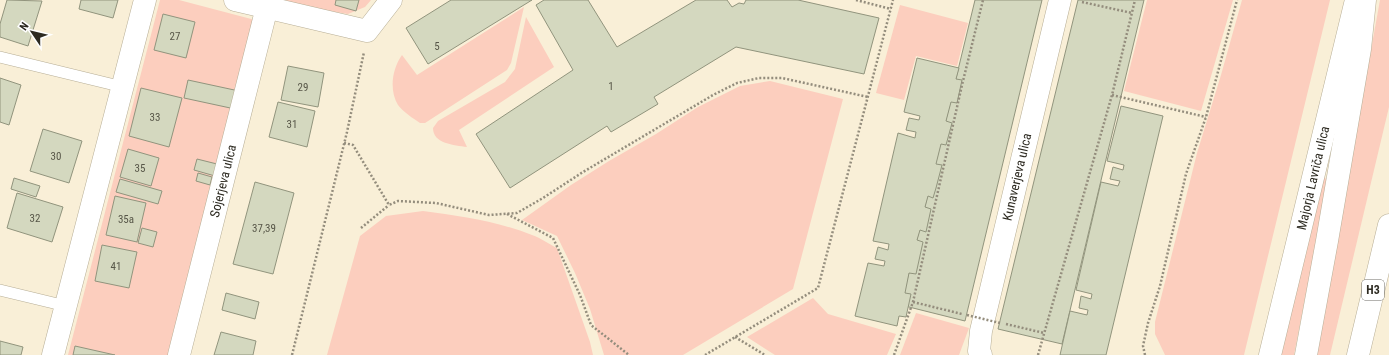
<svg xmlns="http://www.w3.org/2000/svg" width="1389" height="355" font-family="'Roboto Condensed',sans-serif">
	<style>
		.green { fill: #fccebe }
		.building { fill: #d4d8bf; stroke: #91947d }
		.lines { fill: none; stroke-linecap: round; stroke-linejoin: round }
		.service-casing { stroke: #b7ae96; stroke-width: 12 }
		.minor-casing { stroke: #b7ae96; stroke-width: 23 }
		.tertiary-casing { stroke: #b7ae96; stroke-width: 23 }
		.trunk-casing { stroke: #b7ae96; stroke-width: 23 }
		.path { stroke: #948d7d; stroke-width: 2.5; stroke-dasharray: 2 2; stroke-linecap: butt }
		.service { stroke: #fff; stroke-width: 11 }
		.minor { stroke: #fff; stroke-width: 22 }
		.tertiary { stroke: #fff; stroke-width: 22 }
		.trunk { stroke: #fff; stroke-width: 22 }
		.path-bridge { stroke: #948d7d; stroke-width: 2.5; stroke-dasharray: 2 2; stroke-linecap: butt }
		.labels { text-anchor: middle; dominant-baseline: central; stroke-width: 3; stroke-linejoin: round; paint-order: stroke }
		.number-label { font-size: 11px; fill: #575648 }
		.shield { fill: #fff; stroke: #6c6a64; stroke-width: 1 }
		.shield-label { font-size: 12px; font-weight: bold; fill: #2d2a21 }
		.street-label { font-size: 13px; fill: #2d2a21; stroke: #fff }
	</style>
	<rect width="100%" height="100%" fill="#f9efd7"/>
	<g class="green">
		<polygon points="160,0 179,0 255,20 168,355 68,355"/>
		<polygon points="276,0 371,0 365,7 348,14 323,10"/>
		<polygon points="1147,0 1233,0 1201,111 1124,91"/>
		<polygon points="1242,0 1330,0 1244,355 1165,355 1155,334 1155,322 1197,153 1221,75"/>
		<polygon points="1380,0 1389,0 1389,107 1330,355 1316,355"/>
		<polygon points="900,5 968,23 957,66 916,56 904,100 876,93"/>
		<path d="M524,7L511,63L507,70L425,123H420C414,119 402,111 398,105C389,90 392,69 402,55L417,75Z"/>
		<path d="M526,17L554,67L459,130L467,147C454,145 433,144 433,128L438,121L505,82L515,69Z"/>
		<polygon points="770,81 843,99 793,289 683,355 604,355 590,309 575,273 557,236 522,220 571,185 609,161 656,134 698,107 740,86"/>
		<polygon points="1324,177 1328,181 1294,355 1279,355 1320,184"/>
		<path d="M423,211C460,216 497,221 532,235C541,238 549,244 557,248L590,342L593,355H327L360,236L386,216Z"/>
		<polygon points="813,298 828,314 896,334 887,355 775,355 747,337"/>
		<polygon points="916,313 969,328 959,355 900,355"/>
	</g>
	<g class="building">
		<polygon points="7,0 42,1 28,46 0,37 0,24"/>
		<polygon points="81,0 118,0 113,18 79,9"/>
		<polygon points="336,0 359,0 356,11 335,5"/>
		<polygon points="451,0 532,0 428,64 406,28"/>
		<polygon points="544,0 588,0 617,47 696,0 727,0 732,7 739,3 744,4 746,0 798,0 879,18 864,74 736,47 654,97 658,104 611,132 607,126 510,188 476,134 573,70 536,5"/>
		<polygon points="975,0 1042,0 965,321 901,305"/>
		<polygon points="1078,0 1144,0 1062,344 998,329"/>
		<polygon points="163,14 195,22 186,58 154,50"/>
		<polygon points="917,58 959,68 956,79 962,80 957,103 951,102 946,121 952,123 946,145 941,144 936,164 942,165 936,188 933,198 928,196 925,207 931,209 926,232 920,230 917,240 923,242 916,274 909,273 905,293 911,294 906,317 899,316 897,326 855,316 868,263 884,266 885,261 875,259 878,247 888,250 889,244 873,241 898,133 915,138 916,132 906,130 909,118 919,120 920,116 904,112"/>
		<polygon points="288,66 324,73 318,107 281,100"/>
		<polygon points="0,78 21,85 9,125 0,122"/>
		<polygon points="188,80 239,91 235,109 184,98"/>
		<polygon points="141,88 182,98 169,147 129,136"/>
		<polygon points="278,102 315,111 307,147 269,137"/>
		<polygon points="1121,106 1163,116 1106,355 1060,355 1070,311 1087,315 1088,310 1079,308 1081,296 1091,299 1092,294 1076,290 1101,182 1118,186 1120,181 1110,179 1113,167 1123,170 1124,165 1107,161"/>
		<polygon points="43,129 82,141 69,183 30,171"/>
		<polygon points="128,149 159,158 151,186 120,177"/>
		<polygon points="197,159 217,164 215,176 194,170"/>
		<polygon points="198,173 212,177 210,185 196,181"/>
		<polygon points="14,178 40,186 36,197 11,189"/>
		<polygon points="120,179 162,191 158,204 116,192"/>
		<polygon points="255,182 294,193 273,274 233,264"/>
		<polygon points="17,193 63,207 52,242 7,228"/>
		<polygon points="115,196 146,203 137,242 106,235"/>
		<polygon points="142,228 157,232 153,247 138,243"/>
		<polygon points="102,245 137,252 129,288 95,281"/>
		<polygon points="226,293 259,302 255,319 222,310"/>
		<polygon points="221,332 256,341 253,355 214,355"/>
		<polygon points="0,341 23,347 21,355 0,355"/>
		<polygon points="75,346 115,355 73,355"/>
	</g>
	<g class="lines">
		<g class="service-casing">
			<g id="service">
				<polyline points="0,57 123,87"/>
				<polyline points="0,290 66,306"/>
			</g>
		</g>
		<g class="minor-casing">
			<g id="minor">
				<polyline points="235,0 367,31 391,0"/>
				<polyline points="53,355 145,0"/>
				<polyline points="179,355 267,7"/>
				<polyline points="981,355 979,351 981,331 1060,0"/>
			</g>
		</g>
		<g class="tertiary-casing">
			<polyline id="tertiary" points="1270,355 1356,0"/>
		</g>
		<g class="trunk-casing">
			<g id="trunk">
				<polyline points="1306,355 1327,241 1360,49 1365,0"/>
				<polyline points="1358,355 1389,225"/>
			</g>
		</g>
		<g class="path">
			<polyline points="856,0 891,9"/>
			<polyline points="1082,2 1132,13"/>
			<polyline points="1112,95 1206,117"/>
			<polyline points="344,143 353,145 389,205 398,201 436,203 489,215 517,213 543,198 583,172 713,95 737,83 759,78 782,78 868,97"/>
			<polyline points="507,214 553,238 580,295 591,325 629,355"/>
			<polyline points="361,228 389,205"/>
			<polyline points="913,302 962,314"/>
			<polyline points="1006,324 1044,333"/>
			<polyline points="735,337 765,355"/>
			<polyline points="292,355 347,132 364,52"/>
			<polyline points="705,355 818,288 893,0"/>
			<polyline points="894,355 913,302 962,85 983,0"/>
			<polyline points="1038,355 1112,95 1135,0"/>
			<polyline points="1145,355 1143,346 1148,323 1160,286 1186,174 1206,117 1237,0"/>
		</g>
		<use href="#service" class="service"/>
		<use href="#minor" class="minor"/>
		<use href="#tertiary" class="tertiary"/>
		<use href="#trunk" class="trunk"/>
		<polyline class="path-bridge" points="967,315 1000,323"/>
	</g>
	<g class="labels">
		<g class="number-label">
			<text x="175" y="36">27</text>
			<text x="437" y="46">5</text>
			<text x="611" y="86">1</text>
			<text x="303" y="87">29</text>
			<text x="155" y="117">33</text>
			<text x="292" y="124">31</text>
			<text x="56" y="156">30</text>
			<text x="140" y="168">35</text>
			<text x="35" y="218">32</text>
			<text x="126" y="219">35a</text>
			<text x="264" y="228">37,39</text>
			<text x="116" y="266">41</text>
		</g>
		<rect class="shield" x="1362" y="280" width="22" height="20" rx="3"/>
		<g class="shield-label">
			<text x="1373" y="290">H3</text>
		</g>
		<g class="street-label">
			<text transform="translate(1017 177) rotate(-77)">Kunaverjeva ulica</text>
			<text transform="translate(1313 178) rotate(-77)">Majorja Lavriča ulica</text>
			<text transform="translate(223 181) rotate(-76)">Sojerjeva ulica</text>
		</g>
	</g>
	<g transform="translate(32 32) rotate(305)" stroke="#ffffff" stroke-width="3" paint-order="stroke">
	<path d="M0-3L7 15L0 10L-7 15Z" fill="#2d2a21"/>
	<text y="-6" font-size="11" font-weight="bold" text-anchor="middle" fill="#2d2a21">N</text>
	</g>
</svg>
